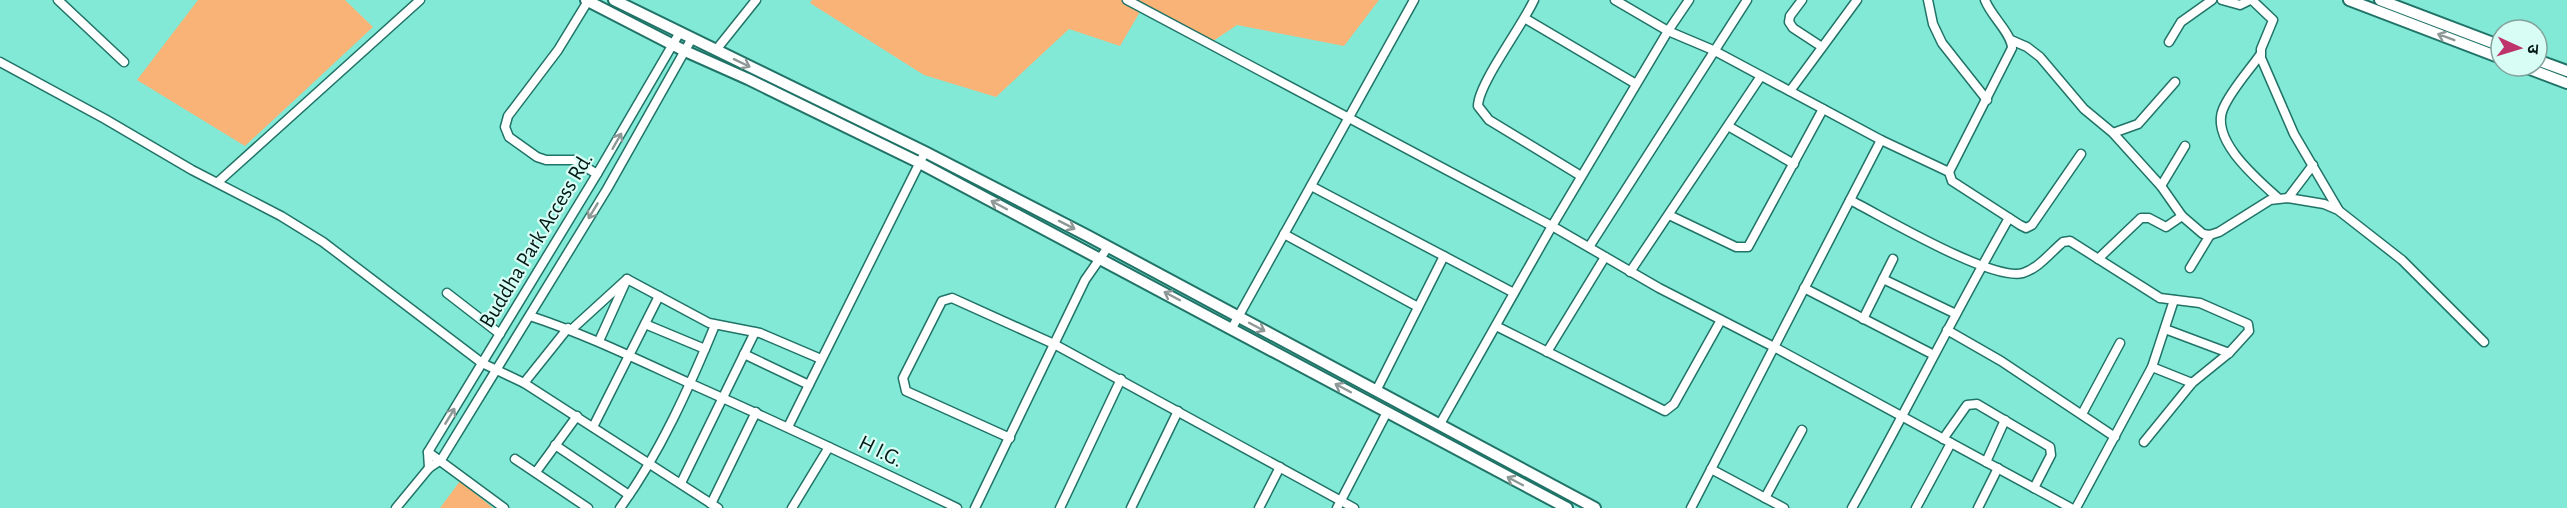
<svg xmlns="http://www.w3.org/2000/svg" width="2567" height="508" font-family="'Alegreya Sans','Noto Sans Devanagari',sans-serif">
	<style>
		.green { fill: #f9b377 }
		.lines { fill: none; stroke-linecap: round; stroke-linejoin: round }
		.minor-casing { stroke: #207367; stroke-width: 11 }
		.tertiary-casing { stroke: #207367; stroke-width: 14 }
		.minor { stroke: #fff; stroke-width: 8 }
		.tertiary { stroke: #fff; stroke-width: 10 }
		.oneway { stroke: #8e9896 }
		.labels { text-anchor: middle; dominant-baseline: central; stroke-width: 4.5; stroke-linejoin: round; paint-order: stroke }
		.street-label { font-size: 22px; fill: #031915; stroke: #d8fdf5 }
	</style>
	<rect width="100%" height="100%" fill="#82e9d6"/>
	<g class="green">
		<polygon points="198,0 345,0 373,27 245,146 137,80"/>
		<polygon points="812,0 1379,0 1344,46 1237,25 1210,43 1141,10 1120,46 1069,29 996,97 924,75 810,3"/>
		<polygon points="460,481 493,508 440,508"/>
	</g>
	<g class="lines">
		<g class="minor-casing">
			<g id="minor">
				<polyline points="58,0 124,62"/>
				<polyline points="1127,0 1552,226 1659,288 1774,347 2071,508"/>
				<path d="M1534,0C1523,25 1478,84 1478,106L1489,120L1581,176"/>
				<path d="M1615,0L1668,31L1713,50L1881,140L1949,172L2012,48C2012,34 1991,16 1985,0"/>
				<polyline points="1802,0 1790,16 1789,22 1793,28 1822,47"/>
				<polyline points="1928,0 1933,24 1942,43 1987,100"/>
				<polyline points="2222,0 2240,5 2250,0"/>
				<polyline points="2252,0 2273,20 2261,49 2261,58 2294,134 2338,209"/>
				<polyline points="588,1 558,50 508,116 505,127 509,137 537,157 546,160 574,160 597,174"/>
				<polyline points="1526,19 1636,84"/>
				<polyline points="2011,40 2027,47 2040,57 2084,109 2113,133 2161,186 2182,216 2203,234 2210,235 2219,232 2270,200 2288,198 2324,204 2338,210 2402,260 2484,342"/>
				<polyline points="2169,42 2181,22 2212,0"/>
				<polyline points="716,50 756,0"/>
				<path d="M2260,55C2248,72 2231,90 2223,109C2210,140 2257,179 2278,198"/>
				<polyline points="0,62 105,119 192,170 281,216 323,242 482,363 524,383 718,508"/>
				<polyline points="1790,91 1857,0"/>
				<polyline points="1728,126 1794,164"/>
				<polyline points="2113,133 2138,124 2175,82"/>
				<polyline points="1949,172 1952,181 2020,225 2026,228 2032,225 2081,154"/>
				<polyline points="218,182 420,0"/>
				<polyline points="1311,186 1514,293"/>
				<polyline points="2161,186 2185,146"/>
				<polyline points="2288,198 2313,165"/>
				<path d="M1850,200C1882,216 1992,282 2023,273C2039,268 2051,252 2063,242L2070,241L2160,298L2200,303L2248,324L2249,331L2229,353L2192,383L2144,442"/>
				<polyline points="1669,215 1736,247 1748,247 1823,109"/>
				<polyline points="1284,234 1418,307"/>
				<polyline points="1589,247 1747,0"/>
				<polyline points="2098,259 2141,218 2149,218 2166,227 2182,216"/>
				<polyline points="2190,268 2210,235"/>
				<polyline points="1630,272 1761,76"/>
				<polyline points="1883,279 1956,314"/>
				<polyline points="1804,288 1934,355"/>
				<polyline points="447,293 500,334"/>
				<path d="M530,316C585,334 636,359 689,383C779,423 868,465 957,508"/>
				<polyline points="1863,319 1893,259"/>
				<polyline points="645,324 705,349"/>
				<polyline points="1496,326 1665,411 1674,404 1721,320"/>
				<polyline points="1232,328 1414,0"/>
				<polyline points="2165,329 2229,353"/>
				<polyline points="571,330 627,279 709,323 760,333 821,359"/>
				<polyline points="1947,330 2001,361 2115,437"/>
				<polyline points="599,341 627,279"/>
				<polyline points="1547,352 1605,257"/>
				<polyline points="744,354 809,385"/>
				<polyline points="2152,367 2192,383"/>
				<polyline points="524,383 568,328"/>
				<polyline points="1376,391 1444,256"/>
				<polyline points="2082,414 2120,343"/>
				<polyline points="1440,424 1552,226 1668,31 1689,0"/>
				<polyline points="593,427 659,296"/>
				<polyline points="788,427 925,152"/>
				<polyline points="1010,438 906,391 903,378 942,301 952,298 1054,344 1354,508"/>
				<polyline points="1943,439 1967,405 1977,404 2050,447 2051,455 2034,488"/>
				<polyline points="555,445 629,495"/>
				<polyline points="428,452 504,508"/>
				<polyline points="515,459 588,508"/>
				<polyline points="1986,462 2005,420"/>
				<polyline points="429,468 428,452 597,174 680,32"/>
				<polyline points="1711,469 1784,508"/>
				<polyline points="536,472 577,416"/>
				<polyline points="681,483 755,332"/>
				<polyline points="1765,498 1802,430"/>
				<polyline points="711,504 756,412"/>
				<polyline points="396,508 429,468 441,460 607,189 692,38"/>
				<path d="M620,508C659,455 690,386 715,325"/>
				<polyline points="792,508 829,447"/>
				<polyline points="975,508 1085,280 1108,247"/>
				<polyline points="1060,508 1121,379"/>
				<polyline points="1131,508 1178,411"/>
				<polyline points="1259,508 1280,467"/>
				<polyline points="1337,508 1387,412"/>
				<polyline points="1691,508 1881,140"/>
				<path d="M1852,508C1906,412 1954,314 2009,218"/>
				<polyline points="1916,508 1951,443"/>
				<polyline points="1978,508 1998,468"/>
				<polyline points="2076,508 2152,367 2174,300"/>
			</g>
		</g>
		<g class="tertiary-casing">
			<g id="tertiary">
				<polyline points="586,0 685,51 748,79 918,162 1567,508"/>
				<polyline points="614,0 925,152 1088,236 1595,508"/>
				<polyline points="2349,0 2501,58"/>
				<polyline points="2380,0 2501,46"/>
				<polyline points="2537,60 2567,71"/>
				<polyline points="2522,66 2567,83"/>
			</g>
		</g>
		<use href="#minor" class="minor"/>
		<use href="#tertiary" class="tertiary"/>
	</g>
	<defs><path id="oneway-shaft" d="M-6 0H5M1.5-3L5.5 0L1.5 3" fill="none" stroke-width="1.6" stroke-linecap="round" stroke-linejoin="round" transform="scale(1.5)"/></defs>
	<g class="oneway">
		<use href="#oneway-shaft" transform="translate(2446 37) rotate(-159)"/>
		<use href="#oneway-shaft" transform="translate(742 63) rotate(26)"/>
		<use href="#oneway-shaft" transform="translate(617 141) rotate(-60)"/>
		<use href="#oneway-shaft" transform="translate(999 205) rotate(-152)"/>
		<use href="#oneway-shaft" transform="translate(593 211) rotate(121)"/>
		<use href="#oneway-shaft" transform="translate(1067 225) rotate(27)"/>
		<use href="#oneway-shaft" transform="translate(1172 296) rotate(-152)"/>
		<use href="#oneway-shaft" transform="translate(1257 327) rotate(28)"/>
		<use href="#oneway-shaft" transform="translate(1343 388) rotate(-152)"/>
		<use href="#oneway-shaft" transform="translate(450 416) rotate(-59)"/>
		<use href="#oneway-shaft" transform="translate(1515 481) rotate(-152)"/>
	</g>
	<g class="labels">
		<g class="street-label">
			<text transform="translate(536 240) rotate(-59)">Buddha Park Access Rd.</text>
			<text transform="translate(881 451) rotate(26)">H I.G.</text>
		</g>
	</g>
	<g transform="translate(2519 48) rotate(94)"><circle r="28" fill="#d8fdf5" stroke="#83a29b" stroke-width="1.5"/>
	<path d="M0-4.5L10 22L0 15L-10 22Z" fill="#be336b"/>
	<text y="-9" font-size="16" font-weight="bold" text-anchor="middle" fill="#031915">उ</text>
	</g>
</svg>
